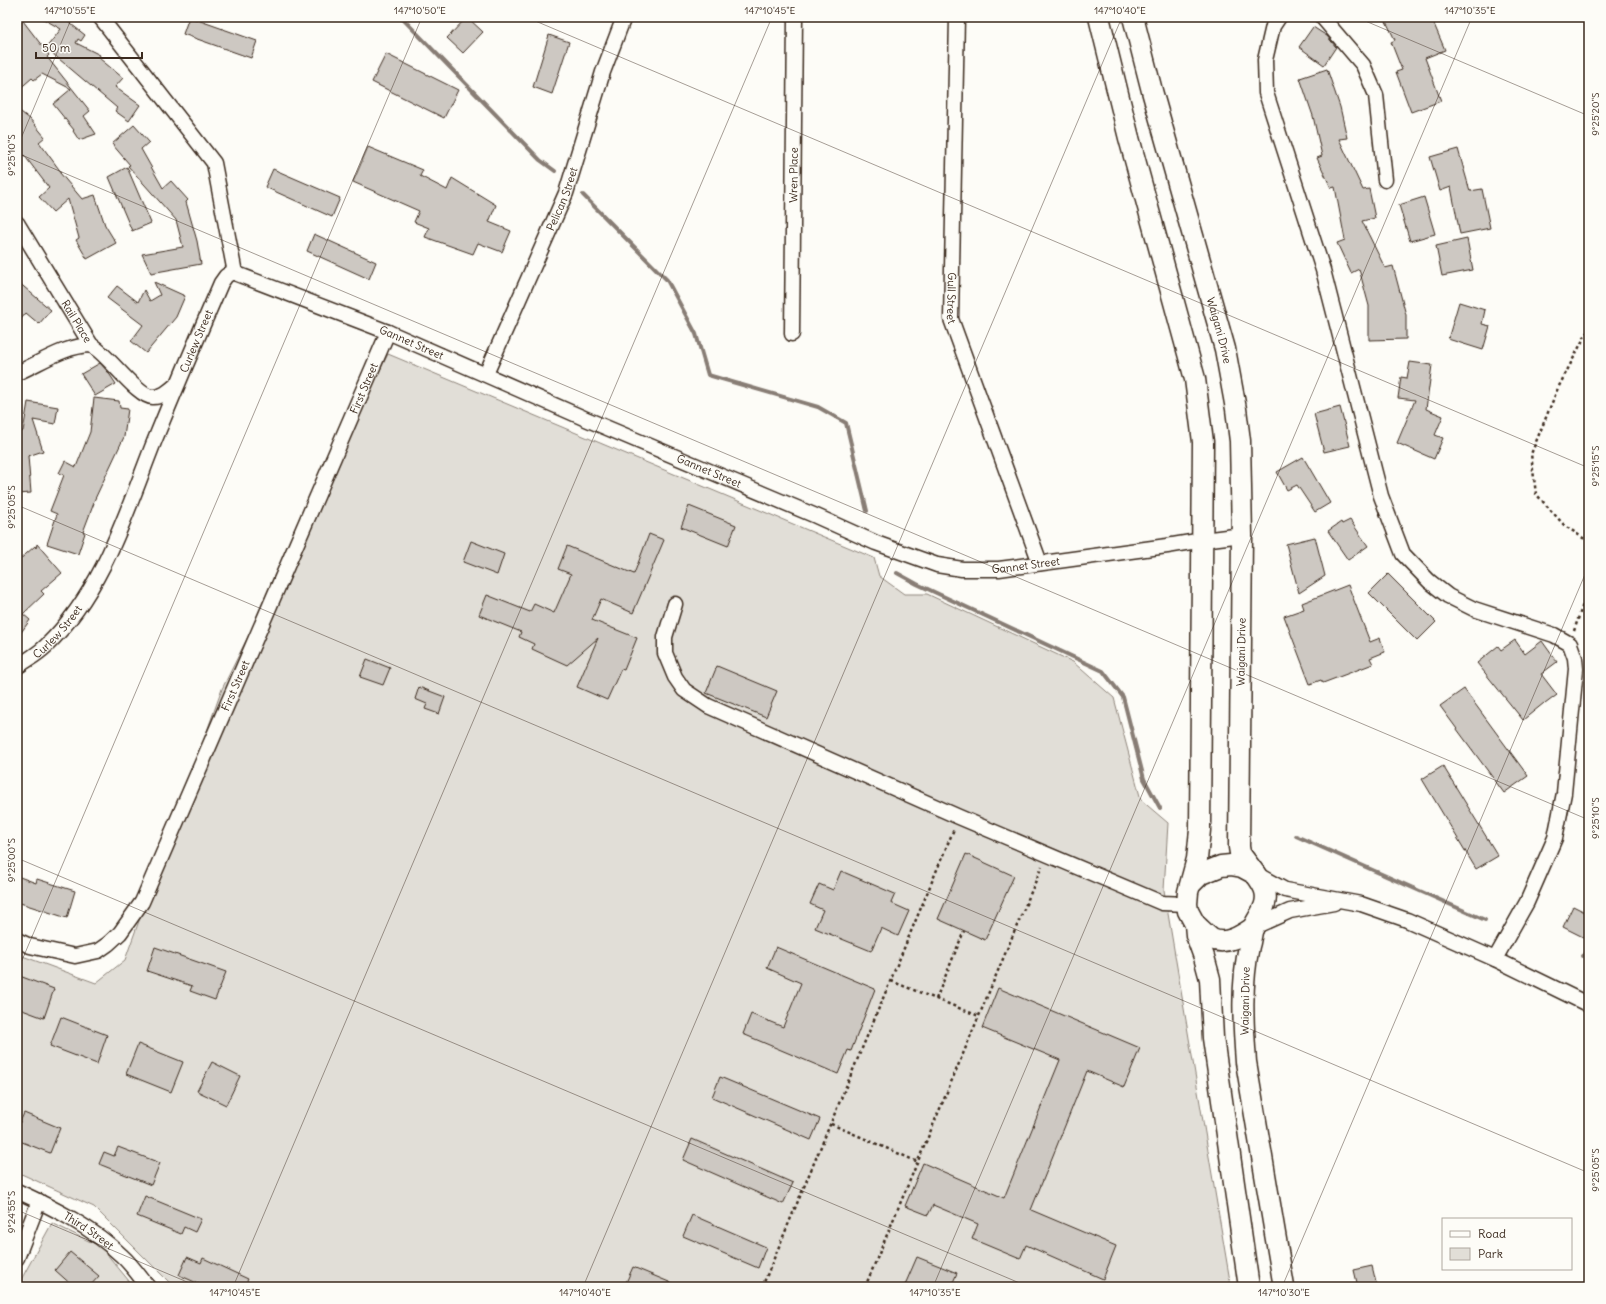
<svg xmlns="http://www.w3.org/2000/svg" width="1606" height="1304" font-family="Delius,sans-serif">
	<style>
		.green { fill: #e1ded7; stroke: #8e847a }
		.lines { fill: none; stroke-linecap: round; stroke-linejoin: round }
		.stream { stroke: #887d74; stroke-width: 4 }
		.building { fill: #cdc8c2; stroke: #3b2a1e }
		.minor-casing { stroke: #3b2a1e; stroke-width: 17 }
		.highway-casing { stroke: #3b2a1e; stroke-width: 23 }
		.path { stroke: #3b2a1e; stroke-width: 2.5; stroke-dasharray: 3 3; stroke-linecap: butt }
		.minor { stroke: #fdfcf7; stroke-width: 14 }
		.highway { stroke: #fdfcf7; stroke-width: 20 }
		.ticks { fill: none; stroke: #3b2a1e; stroke-width: 1; stroke-opacity: 0.45 }
		.labels { text-anchor: middle; dominant-baseline: central; stroke-width: 3; stroke-linejoin: round; paint-order: stroke }
		.street-label { font-size: 11px; fill: #3b2a1e; stroke: #fdfcf7 }
		.neatline { fill: none; stroke: #3b2a1e; stroke-width: 1.5 }
		.ticks-label { font-size: 10px; text-anchor: middle; fill: #3b2a1e }
	</style>
	<rect width="100%" height="100%" fill="#fdfcf7"/>
	<filter id="ink" filterUnits="userSpaceOnUse"><feTurbulence type="fractalNoise" baseFrequency=".025" numOctaves="2"/><feDisplacementMap in="SourceGraphic" scale="8" xChannelSelector="R" yChannelSelector="G"/><feConvolveMatrix kernelMatrix="1 2 1 2 8 2 1 2 1" color-interpolation-filters="sRGB"/></filter>
	<g filter="url(#ink)">
		<g class="green">
			<polygon points="388,354 874,558 879,576 904,594 927,594 1073,662 1114,698 1141,800 1168,823 1164,890 1231,1287 174,1287 94,1207 17,1172 17,954 96,983 125,960 222,689"/>
			<polygon points="52,1223 101,1247 134,1287 17,1287"/>
		</g>
		<g class="lines">
			<g class="stream">
				<polyline points="401,17 540,160 555,171"/>
				<polyline points="583,195 667,280 696,334 708,375 818,407 846,423 867,511"/>
				<polyline points="897,573 917,584 1103,671 1123,697 1144,779 1160,808"/>
				<polyline points="1296,836 1485,920"/>
				<polyline points="1582,956 1589,952"/>
			</g>
		</g>
		<g class="building">
			<polygon points="17,17 20,17 49,55 47,57 90,111 84,116 96,134 79,140 73,131 74,130 53,104 71,89 42,74 34,80 32,78 17,91"/>
			<polygon points="40,17 62,17 85,35 81,41 78,39 76,43 100,55 99,58 123,78 115,87 140,105 129,121 115,111 117,108 46,48 61,29"/>
			<polygon points="189,17 257,41 251,58 183,34"/>
			<polygon points="467,17 483,32 463,53 447,38"/>
			<polygon points="1384,17 1431,17 1445,50 1425,58 1441,101 1411,112 1396,72 1402,70 1391,42 1395,40"/>
			<polygon points="1313,27 1327,36 1336,47 1324,65 1299,47"/>
			<polygon points="549,35 569,42 552,94 533,87"/>
			<polygon points="386,54 458,90 444,118 372,82"/>
			<polygon points="1327,69 1340,107 1347,138 1339,139 1363,190 1369,189 1375,218 1362,221 1385,268 1393,266 1406,315 1406,339 1369,340 1369,306 1359,269 1351,273 1337,243 1345,240 1335,187 1331,188 1317,158 1322,156 1313,116 1300,78"/>
			<polygon points="17,109 30,119 45,137 39,142 61,172 60,173 82,199 95,195 105,225 116,243 87,259 76,240 79,238 68,199 53,212 39,197 49,188 24,155 17,161"/>
			<polygon points="134,125 149,142 141,149 163,188 171,181 188,200 186,202 197,241 201,264 151,273 142,254 183,247 176,220 128,166 130,165 112,144"/>
			<polygon points="368,147 423,170 420,176 447,190 452,178 496,205 489,222 511,231 502,252 478,243 473,254 425,237 429,228 414,222 419,211 353,182"/>
			<polygon points="1458,149 1470,191 1482,189 1490,228 1460,234 1451,187 1440,191 1430,157"/>
			<polygon points="127,167 151,223 132,231 109,177"/>
			<polygon points="273,169 340,198 332,217 265,187"/>
			<polygon points="1424,197 1435,234 1410,241 1399,205"/>
			<polygon points="314,234 376,262 369,279 307,251"/>
			<polygon points="1467,239 1473,270 1442,276 1436,246"/>
			<polygon points="17,281 51,310 39,324 26,313 17,324"/>
			<polygon points="154,282 185,296 176,317 146,353 131,341 143,325 107,298 117,286 138,302 144,290 150,301 160,295"/>
			<polygon points="1459,302 1485,310 1482,324 1490,326 1483,350 1448,339"/>
			<polygon points="1410,362 1432,365 1426,409 1443,416 1435,435 1443,438 1434,459 1397,443 1415,400 1398,398 1401,377 1407,378"/>
			<polygon points="100,363 108,372 116,384 95,396 81,374"/>
			<polygon points="94,398 119,401 120,408 128,409 124,437 93,503 94,503 83,532 85,533 78,554 47,544 57,514 50,511 64,475 59,473 65,461 76,467 90,432"/>
			<polygon points="28,402 58,407 55,424 33,420 43,451 28,456 31,493 17,494 17,433 23,431"/>
			<polygon points="1340,407 1350,446 1324,452 1314,414"/>
			<polygon points="1303,457 1330,503 1315,512 1297,485 1287,490 1277,472"/>
			<polygon points="689,506 736,525 728,546 681,527"/>
			<polygon points="1350,520 1368,546 1348,560 1328,531 1341,522 1342,524"/>
			<polygon points="649,534 664,540 633,613 601,599 592,620 637,638 624,670 621,669 607,700 577,687 598,638 567,665 532,649 534,644 519,637 521,632 479,615 487,595 530,612 534,604 554,613 571,574 558,569 567,546 634,574"/>
			<polygon points="1315,537 1325,576 1299,593 1286,544"/>
			<polygon points="471,541 504,554 497,575 463,562"/>
			<polygon points="37,544 62,573 41,591 44,594 23,614 30,620 17,638 17,562 35,546 36,548"/>
			<polygon points="1388,574 1436,622 1417,641 1369,593"/>
			<polygon points="1348,585 1370,642 1380,638 1385,652 1370,658 1373,664 1323,683 1321,680 1310,684 1284,616 1304,609 1302,603"/>
			<polygon points="1515,640 1525,654 1542,641 1557,662 1541,674 1557,695 1545,704 1544,703 1523,720 1477,663 1498,646 1501,650"/>
			<polygon points="367,659 390,668 383,685 360,677"/>
			<polygon points="717,666 777,691 766,717 706,693"/>
			<polygon points="419,687 445,697 439,714 425,709 427,704 415,699"/>
			<polygon points="1464,689 1528,776 1504,793 1440,706"/>
			<polygon points="1443,766 1498,856 1476,869 1422,779"/>
			<polygon points="966,854 1014,876 985,940 938,919"/>
			<polygon points="841,871 895,894 891,903 909,911 898,936 881,928 871,951 815,928 823,910 810,904 819,884 833,890"/>
			<polygon points="17,876 36,883 37,879 75,891 67,918 17,902"/>
			<polygon points="1573,906 1589,914 1589,940 1563,927"/>
			<polygon points="155,947 226,972 215,1000 190,991 192,986 147,971"/>
			<polygon points="776,947 875,989 851,1051 848,1050 838,1074 743,1034 751,1014 783,1027 801,983 767,968"/>
			<polygon points="17,975 54,989 44,1018 17,1008"/>
			<polygon points="998,988 1140,1048 1124,1087 1087,1071 1031,1210 1116,1246 1103,1279 1026,1245 1020,1259 972,1239 978,1224 933,1205 928,1215 905,1206 923,1163 1004,1198 1060,1060 982,1028"/>
			<polygon points="61,1017 107,1035 97,1064 50,1046"/>
			<polygon points="138,1044 183,1062 171,1092 126,1074"/>
			<polygon points="212,1062 240,1076 226,1105 197,1091"/>
			<polygon points="720,1077 820,1119 811,1140 712,1097"/>
			<polygon points="24,1113 60,1128 50,1153 17,1140 17,1129"/>
			<polygon points="692,1139 793,1183 783,1204 683,1160"/>
			<polygon points="118,1147 160,1163 151,1185 99,1164 104,1152 114,1156"/>
			<polygon points="145,1196 201,1219 195,1232 184,1227 181,1234 137,1216"/>
			<polygon points="692,1215 766,1247 758,1268 683,1236"/>
			<polygon points="70,1252 99,1276 89,1287 74,1287 55,1270"/>
			<polygon points="187,1257 201,1263 203,1258 248,1279 244,1287 206,1287 179,1275"/>
			<polygon points="917,1257 957,1273 951,1287 904,1287"/>
			<polygon points="1372,1266 1377,1287 1358,1287 1354,1270"/>
			<polygon points="633,1267 681,1287 624,1287"/>
		</g>
		<g class="lines">
			<g class="minor-casing">
				<g id="minor">
					<polyline points="100,17 214,163 235,273"/>
					<path id="s1" d="M957,17L951,319L1040,563"/>
					<polyline points="1279,17 1273,26 1265,60 1266,93 1323,270 1381,496 1403,554 1429,581 1448,596 1474,609 1554,635 1570,644 1575,658 1576,669 1564,793 1555,838 1527,902 1495,959"/>
					<polyline points="1322,17 1363,65 1376,95 1385,180"/>
					<path id="s2" d="M17,223L91,345C108,354 138,398 153,397C163,397 170,390 177,384"/>
					<path id="s3" d="M792,334L795,17"/>
					<path d="M17,373C42,362 64,346 91,345"/>
					<path id="s4" d="M486,374L566,193L603,72L624,17"/>
					<polyline points="675,604 665,637 665,653 675,677 684,690 708,706 959,817 1162,903 1187,904"/>
					<path id="s5" d="M17,667C27,660 38,654 46,646C103,591 126,513 154,442C176,388 198,336 221,283L226,276L232,272L388,332L586,419L816,516L876,543L937,565L962,569H999L1167,546L1203,540L1242,535"/>
					<polyline points="1256,874 1285,890 1361,904 1407,920 1495,959 1589,1005"/>
					<polyline points="1254,927 1290,911 1334,903"/>
					<path id="s6" d="M17,940L30,946L75,956L98,951L108,944L120,933L142,902L388,332"/>
					<path id="s7" d="M17,1191C54,1208 93,1228 122,1256C132,1265 140,1277 148,1287"/>
					<polyline points="17,1258 39,1201"/>
				</g>
			</g>
			<g class="highway-casing">
				<g id="highway">
					<polyline points="1099,17 1129,138 1195,379 1203,442 1200,830 1197,859 1188,892 1187,904 1188,911 1195,924 1196,935 1204,957 1210,979 1213,1038 1249,1287"/>
					<path id="s8" d="M1133,17L1152,91L1225,349L1236,409L1240,441L1242,535L1239,847L1240,853C1247,864 1262,880 1265,891C1269,906 1258,916 1253,928C1251,934 1251,940 1249,946C1241,984 1243,1023 1246,1062L1284,1287"/>
					<polyline points="1191,884 1201,874 1221,866 1231,865 1242,867 1255,874"/>
					<path d="M1195,924C1200,928 1206,935 1212,939C1226,946 1242,935 1254,927"/>
				</g>
			</g>
			<g class="path">
				<polyline points="1589,331 1586,334 1558,388 1531,454 1536,494 1564,525 1589,542"/>
				<polyline points="1574,631 1589,586"/>
				<polyline points="891,981 979,1016"/>
				<polyline points="936,999 964,931"/>
				<polyline points="831,1124 918,1162"/>
				<polyline points="762,1287 954,829"/>
				<polyline points="865,1287 1042,866"/>
			</g>
			<use href="#minor" class="minor"/>
			<use href="#highway" class="highway"/>
		</g>
	</g>
	<path class="ticks" d="M526,17L1589,468M1356,17L1589,116M17,148L72,17M17,153L1589,820M17,505L1589,1173M17,858L1029,1287M17,972L422,17M17,1210L199,1287M233,1287L772,17M583,1287L1122,17M933,1287L1472,17M1282,1287L1589,565"/>
	<g class="labels">
		<g class="street-label">
			<text stroke="none"><textPath href="#s3" startOffset="159">Wren Place</textPath></text>
			<text stroke="none"><textPath href="#s4" startOffset="191">Pelican Street</textPath></text>
			<text stroke="none"><textPath href="#s1" startOffset="281">Gull Street</textPath></text>
			<text stroke="none"><textPath href="#s2" startOffset="115">Rail Place</textPath></text>
			<text stroke="none"><textPath href="#s8" startOffset="325">Waigani Drive</textPath></text>
			<text stroke="none"><textPath href="#s5" startOffset="378">Curlew Street</textPath></text>
			<text stroke="none"><textPath href="#s5" startOffset="650">Gannet Street</textPath></text>
			<text stroke="none"><textPath href="#s6" startOffset="710">First Street</textPath></text>
			<text stroke="none"><textPath href="#s5" startOffset="974">Gannet Street</textPath></text>
			<text stroke="none"><textPath href="#s5" startOffset="1310">Gannet Street</textPath></text>
			<text stroke="none"><textPath href="#s5" startOffset="54">Curlew Street</textPath></text>
			<text transform="translate(1241 652) rotate(-89)">Waigani Drive</text>
			<text stroke="none"><textPath href="#s6" startOffset="386">First Street</textPath></text>
			<text transform="translate(1245 1001) rotate(-89)">Waigani Drive</text>
			<text stroke="none"><textPath href="#s7" startOffset="82">Third Street</textPath></text>
		</g>
	</g>
	<rect width="1606" height="1304" fill="none" stroke="#fdfcf7" stroke-width="44"/>
	<rect x="1442" y="1218" width="130" height="52" fill="#fdfcf7" stroke="#afa8a0"/>
	<rect x="1450" y="1231" width="20" height="6" fill="#fdfcf7" stroke="#afa8a0"/>
	<text x="1478" y="1238" font-size="12" fill="#3b2a1e">Road</text>
	<rect x="1450" y="1248" width="20" height="12" fill="#e1ded7" stroke="#afa8a0"/>
	<text x="1478" y="1258" font-size="12" fill="#3b2a1e">Park</text>
	<path d="M36 52v6h106v-6" fill="none" stroke="#3b2a1e" stroke-width="2"/>
	<text x="42" y="52" font-size="12" fill="#3b2a1e" stroke="#fdfcf7" stroke-width="3" paint-order="stroke">50 m</text>
	<rect x="22" y="22" width="1562" height="1260" class="neatline"/>
	<g class="ticks-label">
		<text x="70" y="14">147°10'55"E</text>
		<text x="420" y="14">147°10'50"E</text>
		<text x="770" y="14">147°10'45"E</text>
		<text x="1120" y="14">147°10'40"E</text>
		<text x="1470" y="14">147°10'35"E</text>
		<text transform="translate(1595 114) rotate(-90)" y="4">9°25'20"S</text>
		<text transform="translate(11 155) rotate(-90)" y="4">9°25'10"S</text>
		<text transform="translate(1595 466) rotate(-90)" y="4">9°25'15"S</text>
		<text transform="translate(11 507) rotate(-90)" y="4">9°25'05"S</text>
		<text transform="translate(1595 818) rotate(-90)" y="4">9°25'10"S</text>
		<text transform="translate(11 860) rotate(-90)" y="4">9°25'00"S</text>
		<text transform="translate(1595 1170) rotate(-90)" y="4">9°25'05"S</text>
		<text transform="translate(11 1212) rotate(-90)" y="4">9°24'55"S</text>
		<text x="235" y="1296">147°10'45"E</text>
		<text x="585" y="1296">147°10'40"E</text>
		<text x="935" y="1296">147°10'35"E</text>
		<text x="1284" y="1296">147°10'30"E</text>
	</g>
</svg>
